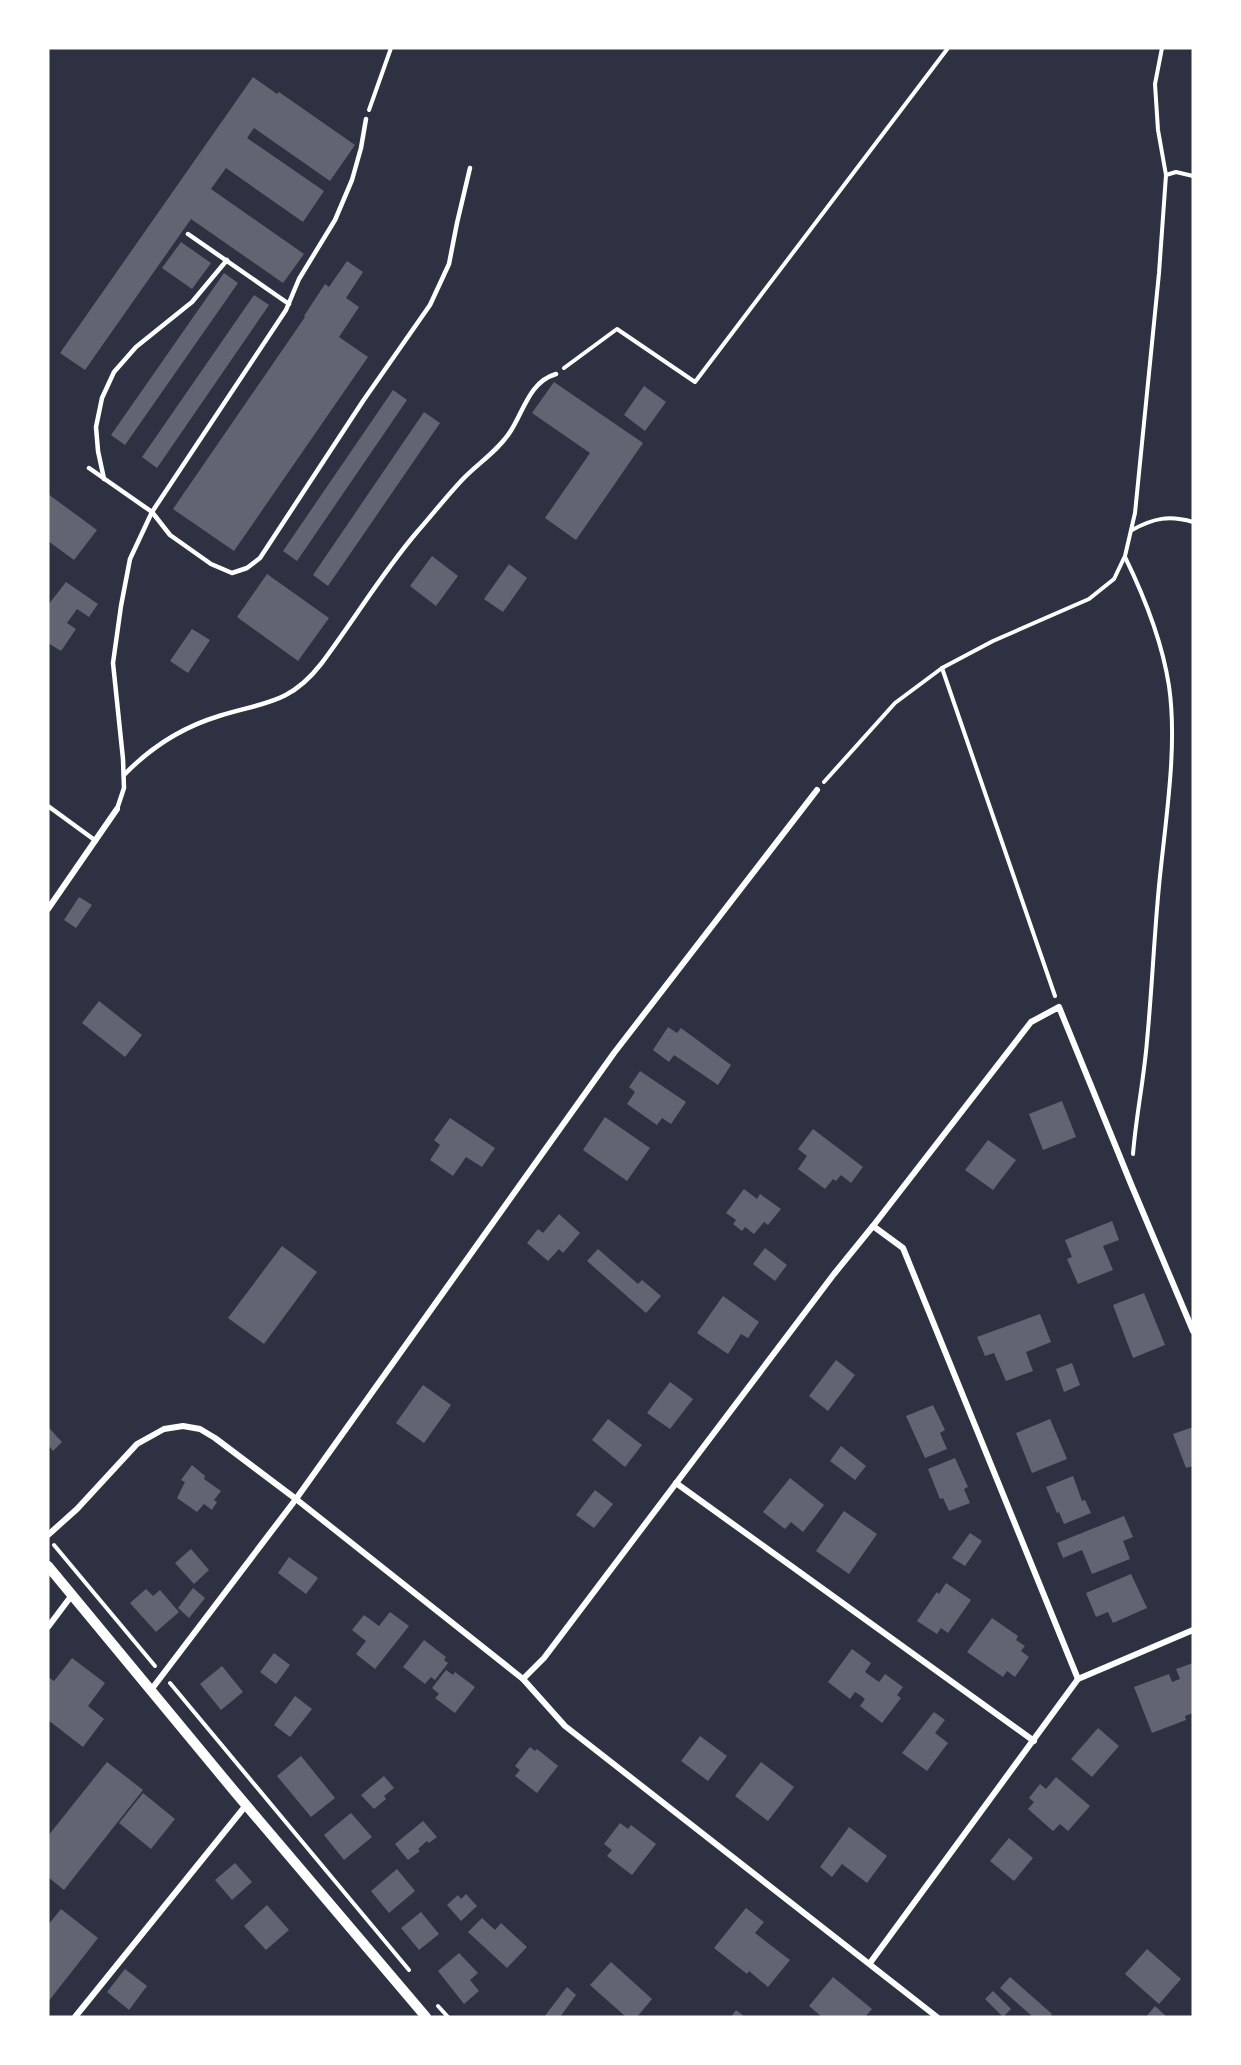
<svg xmlns="http://www.w3.org/2000/svg" width="1241" height="2065" font-family="'Libre Baskerville',serif">
	<style>
		.building { fill: #626471 }
		.lines { fill: none; stroke-linecap: round; stroke-linejoin: round }
		.path { stroke: #fff; stroke-width: 4 }
		.service { stroke: #fff; stroke-width: 4.5 }
		.minor { stroke: #fff; stroke-width: 6 }
		.tertiary { stroke: #fff; stroke-width: 10 }
	</style>
	<rect width="100%" height="100%" fill="#2d3142"/>
	<g class="building">
		<polygon points="253,77 277,94 279,92 355,145 330,181 254,128 247,138 324,191 303,222 226,168 211,189 304,254 283,283 191,219 85,370 60,353"/>
		<polygon points="181,242 211,263 192,289 162,268"/>
		<polygon points="347,261 363,272 346,298 359,307 339,337 368,357 234,551 173,509 305,317 304,316 325,284 329,287"/>
		<polygon points="224,273 238,283 125,445 111,435"/>
		<polygon points="254,295 269,305 157,468 142,457"/>
		<polygon points="554,382 643,443 576,540 545,518 590,453 532,413"/>
		<polygon points="644,386 666,402 645,431 624,415"/>
		<polygon points="393,390 407,400 297,561 283,551"/>
		<polygon points="424,412 440,423 328,586 313,575"/>
		<polygon points="48,494 97,530 74,560 48,541"/>
		<polygon points="432,556 458,576 436,606 410,586"/>
		<polygon points="509,564 527,578 503,612 484,599"/>
		<polygon points="267,574 329,618 298,661 237,617"/>
		<polygon points="66,582 98,604 89,617 77,609 67,623 76,629 61,651 48,643 48,605"/>
		<polygon points="192,629 210,640 188,673 170,661"/>
		<polygon points="79,897 92,905 76,928 64,920"/>
		<polygon points="99,1001 142,1035 125,1057 82,1023"/>
		<polygon points="668,1027 677,1033 681,1028 731,1065 718,1085 674,1055 669,1062 653,1050"/>
		<polygon points="640,1071 686,1102 671,1124 662,1118 657,1125 627,1104 635,1092 629,1087"/>
		<polygon points="1062,1101 1076,1137 1043,1150 1029,1114"/>
		<polygon points="605,1117 650,1148 627,1181 583,1150"/>
		<polygon points="450,1118 495,1148 482,1167 466,1157 453,1176 430,1160 440,1145 434,1140"/>
		<polygon points="813,1129 863,1167 851,1183 841,1175 836,1181 833,1179 825,1189 798,1169 807,1156 798,1149"/>
		<polygon points="988,1140 1016,1160 993,1190 965,1170"/>
		<polygon points="744,1189 757,1199 760,1194 781,1209 768,1225 764,1222 754,1234 745,1227 742,1231 733,1224 736,1220 726,1213"/>
		<polygon points="559,1214 580,1233 563,1253 559,1249 548,1261 527,1243 538,1229 543,1233"/>
		<polygon points="1112,1221 1119,1240 1103,1246 1113,1270 1078,1284 1067,1259 1072,1257 1065,1240"/>
		<polygon points="282,1246 317,1272 264,1344 228,1318"/>
		<polygon points="765,1248 787,1265 775,1281 753,1264"/>
		<polygon points="598,1249 638,1284 642,1280 661,1296 646,1313 587,1261"/>
		<polygon points="1144,1293 1165,1345 1133,1358 1113,1305"/>
		<polygon points="723,1296 759,1322 748,1338 741,1334 728,1354 697,1333"/>
		<polygon points="1040,1314 1051,1342 1026,1352 1033,1371 1006,1381 994,1353 985,1356 977,1337"/>
		<polygon points="836,1360 855,1375 828,1411 809,1396"/>
		<polygon points="1072,1363 1080,1385 1064,1392 1056,1369"/>
		<polygon points="670,1382 693,1399 670,1429 647,1413"/>
		<polygon points="423,1385 451,1405 424,1443 396,1423"/>
		<polygon points="933,1405 945,1430 940,1433 947,1449 925,1458 906,1416"/>
		<polygon points="608,1419 642,1445 625,1467 592,1440"/>
		<polygon points="1050,1419 1067,1459 1032,1473 1016,1433"/>
		<polygon points="48,1427 62,1442 53,1451 48,1445"/>
		<polygon points="1193,1427 1193,1466 1186,1468 1173,1434"/>
		<polygon points="841,1446 866,1466 855,1480 830,1461"/>
		<polygon points="955,1458 968,1487 964,1489 970,1503 949,1511 943,1498 940,1499 928,1469"/>
		<polygon points="192,1465 205,1476 204,1479 221,1491 214,1500 217,1502 212,1510 204,1504 197,1512 177,1498 185,1482 181,1480"/>
		<polygon points="1073,1476 1082,1501 1085,1500 1091,1513 1064,1524 1059,1512 1057,1513 1046,1487"/>
		<polygon points="790,1478 824,1505 803,1532 791,1522 785,1529 763,1512"/>
		<polygon points="595,1490 613,1504 594,1528 576,1515"/>
		<polygon points="844,1511 877,1534 849,1574 816,1551"/>
		<polygon points="1124,1516 1133,1537 1123,1541 1130,1559 1092,1574 1082,1550 1063,1558 1057,1543"/>
		<polygon points="970,1533 982,1541 965,1566 952,1558"/>
		<polygon points="191,1549 209,1570 194,1584 175,1563"/>
		<polygon points="289,1557 318,1578 306,1594 278,1573"/>
		<polygon points="1131,1574 1147,1608 1113,1623 1108,1612 1096,1617 1086,1593"/>
		<polygon points="946,1583 971,1600 948,1633 941,1628 937,1634 917,1621 937,1592 939,1594"/>
		<polygon points="193,1588 205,1598 189,1618 178,1608"/>
		<polygon points="146,1589 153,1596 160,1590 179,1612 156,1632 130,1603"/>
		<polygon points="390,1612 409,1626 375,1669 356,1654 366,1641 352,1630 364,1615 379,1626"/>
		<polygon points="992,1618 1018,1636 1016,1640 1025,1646 1021,1651 1029,1657 1015,1677 1007,1671 1003,1677 967,1652"/>
		<polygon points="424,1640 446,1657 444,1660 448,1663 435,1680 431,1677 425,1684 403,1667"/>
		<polygon points="852,1649 871,1663 865,1672 879,1682 885,1674 903,1687 897,1695 901,1698 882,1723 860,1706 865,1699 860,1695 855,1692 850,1699 828,1682"/>
		<polygon points="274,1653 290,1665 276,1684 260,1672"/>
		<polygon points="72,1658 105,1683 88,1706 104,1719 83,1747 48,1720 48,1677 54,1681"/>
		<polygon points="1193,1663 1193,1713 1185,1716 1186,1720 1152,1733 1134,1687 1169,1674 1172,1682 1180,1679 1176,1669"/>
		<polygon points="222,1666 243,1692 221,1710 200,1684"/>
		<polygon points="446,1670 453,1675 455,1672 475,1687 455,1713 435,1698 439,1694 432,1688"/>
		<polygon points="295,1696 312,1709 290,1737 274,1725"/>
		<polygon points="934,1712 945,1720 935,1733 948,1743 927,1771 902,1753"/>
		<polygon points="1098,1728 1119,1746 1092,1777 1071,1759"/>
		<polygon points="700,1736 727,1756 708,1781 681,1761"/>
		<polygon points="530,1747 535,1751 537,1749 558,1766 537,1793 515,1776 520,1770 515,1766"/>
		<polygon points="301,1756 335,1798 311,1817 277,1776"/>
		<polygon points="107,1762 143,1790 64,1890 48,1877 48,1836"/>
		<polygon points="761,1762 794,1787 768,1821 735,1796"/>
		<polygon points="384,1776 394,1788 384,1796 386,1799 374,1809 361,1795"/>
		<polygon points="1056,1777 1090,1806 1068,1831 1060,1824 1053,1831 1028,1809 1034,1802 1029,1798 1040,1784 1046,1789"/>
		<polygon points="143,1793 175,1819 151,1849 119,1823"/>
		<polygon points="351,1813 372,1837 344,1860 324,1835"/>
		<polygon points="423,1821 437,1837 429,1843 427,1841 418,1849 420,1851 408,1860 395,1844"/>
		<polygon points="620,1823 628,1829 631,1825 656,1844 632,1875 607,1856 612,1850 604,1844"/>
		<polygon points="849,1827 887,1856 867,1883 842,1864 832,1877 820,1867"/>
		<polygon points="1009,1838 1033,1858 1014,1881 990,1861"/>
		<polygon points="235,1863 252,1882 232,1900 215,1880"/>
		<polygon points="397,1869 415,1891 389,1913 371,1891"/>
		<polygon points="466,1894 477,1906 461,1921 447,1905 458,1895 461,1899"/>
		<polygon points="267,1905 289,1930 266,1950 244,1926"/>
		<polygon points="746,1908 764,1922 755,1933 790,1960 768,1987 749,1971 747,1974 714,1948"/>
		<polygon points="61,1909 98,1938 48,2002 48,1925"/>
		<polygon points="421,1912 439,1934 419,1950 401,1928"/>
		<polygon points="482,1918 495,1930 501,1923 527,1947 507,1968 468,1932"/>
		<polygon points="1147,1949 1181,1979 1159,2004 1125,1974"/>
		<polygon points="459,1953 478,1973 470,1980 479,1991 464,2004 438,1971"/>
		<polygon points="611,1962 652,1999 637,2017 626,2017 590,1985"/>
		<polygon points="125,1969 147,1986 129,2010 107,1992"/>
		<polygon points="833,1977 872,2009 865,2017 822,2017 809,2006"/>
		<polygon points="1010,1977 1052,2014 1050,2017 1033,2017 1000,1988"/>
		<polygon points="567,1987 576,1995 560,2017 544,2017"/>
		<polygon points="993,1991 1011,2009 1003,2017 985,1999"/>
		<polygon points="1155,2006 1167,2017 1146,2017"/>
		<polygon points="736,2010 745,2017 731,2017"/>
	</g>
	<g class="lines">
		<g class="path">
			<polyline points="369,110 391,48"/>
			<polyline points="1166,175 1176,172 1193,176"/>
			<polyline points="564,368 617,329 695,382 948,48"/>
			<path d="M1132,530C1154,518 1169,515 1193,522"/>
			<path d="M1125,557C1145,598 1162,640 1169,686C1178,748 1165,823 1159,886C1154,938 1152,989 1147,1041C1144,1079 1136,1116 1133,1154"/>
			<polyline points="942,668 1055,996"/>
			<polyline points="824,782 895,703 942,668 993,641 1089,599 1114,579 1125,556 1135,513 1159,273 1166,175 1158,130 1155,84 1162,48"/>
			<polyline points="54,1545 155,1666"/>
			<polyline points="170,1683 409,1970"/>
			<polyline points="438,2006 448,2017"/>
		</g>
		<g class="service">
			<polyline points="188,234 289,304"/>
			<polyline points="89,468 152,512 170,535 211,564 232,573 247,568 260,558 363,401 430,305 449,264 457,223 470,168"/>
			<polyline points="104,479 98,451 96,427 102,398 114,372 136,347 192,302 227,260"/>
			<path d="M124,775C150,748 183,727 219,716C264,702 290,704 321,664C354,620 382,573 417,532C432,515 446,497 462,480C477,464 498,451 510,432C524,411 529,382 556,374"/>
			<polyline points="48,806 96,841"/>
			<polyline points="117,809 124,788 123,759 113,663 121,606 130,559 152,512 286,310 299,279 335,220 352,180 361,148 366,119"/>
		</g>
		<g class="minor">
			<polyline points="48,909 117,809"/>
			<polyline points="873,1226 903,1248 1078,1679"/>
			<polyline points="676,1483 1034,1741"/>
			<polyline points="48,1535 77,1509 137,1444 164,1429 183,1426 200,1429 215,1438 296,1499 523,1679 565,1726 937,2017"/>
			<polyline points="48,1627 72,1595"/>
			<polyline points="523,1679 544,1658 834,1274 873,1226 1031,1022 1059,1007 1131,1184 1193,1331"/>
			<polyline points="151,1690 296,1499 614,1053 817,790"/>
			<polyline points="870,1963 1078,1679 1193,1630"/>
			<polyline points="75,2017 247,1804"/>
		</g>
		<polyline class="tertiary" points="48,1566 235,1792 426,2017"/>
	</g>
	<rect width="1241" height="2065" fill="none" stroke="#ffffff" stroke-width="99"/>
</svg>
